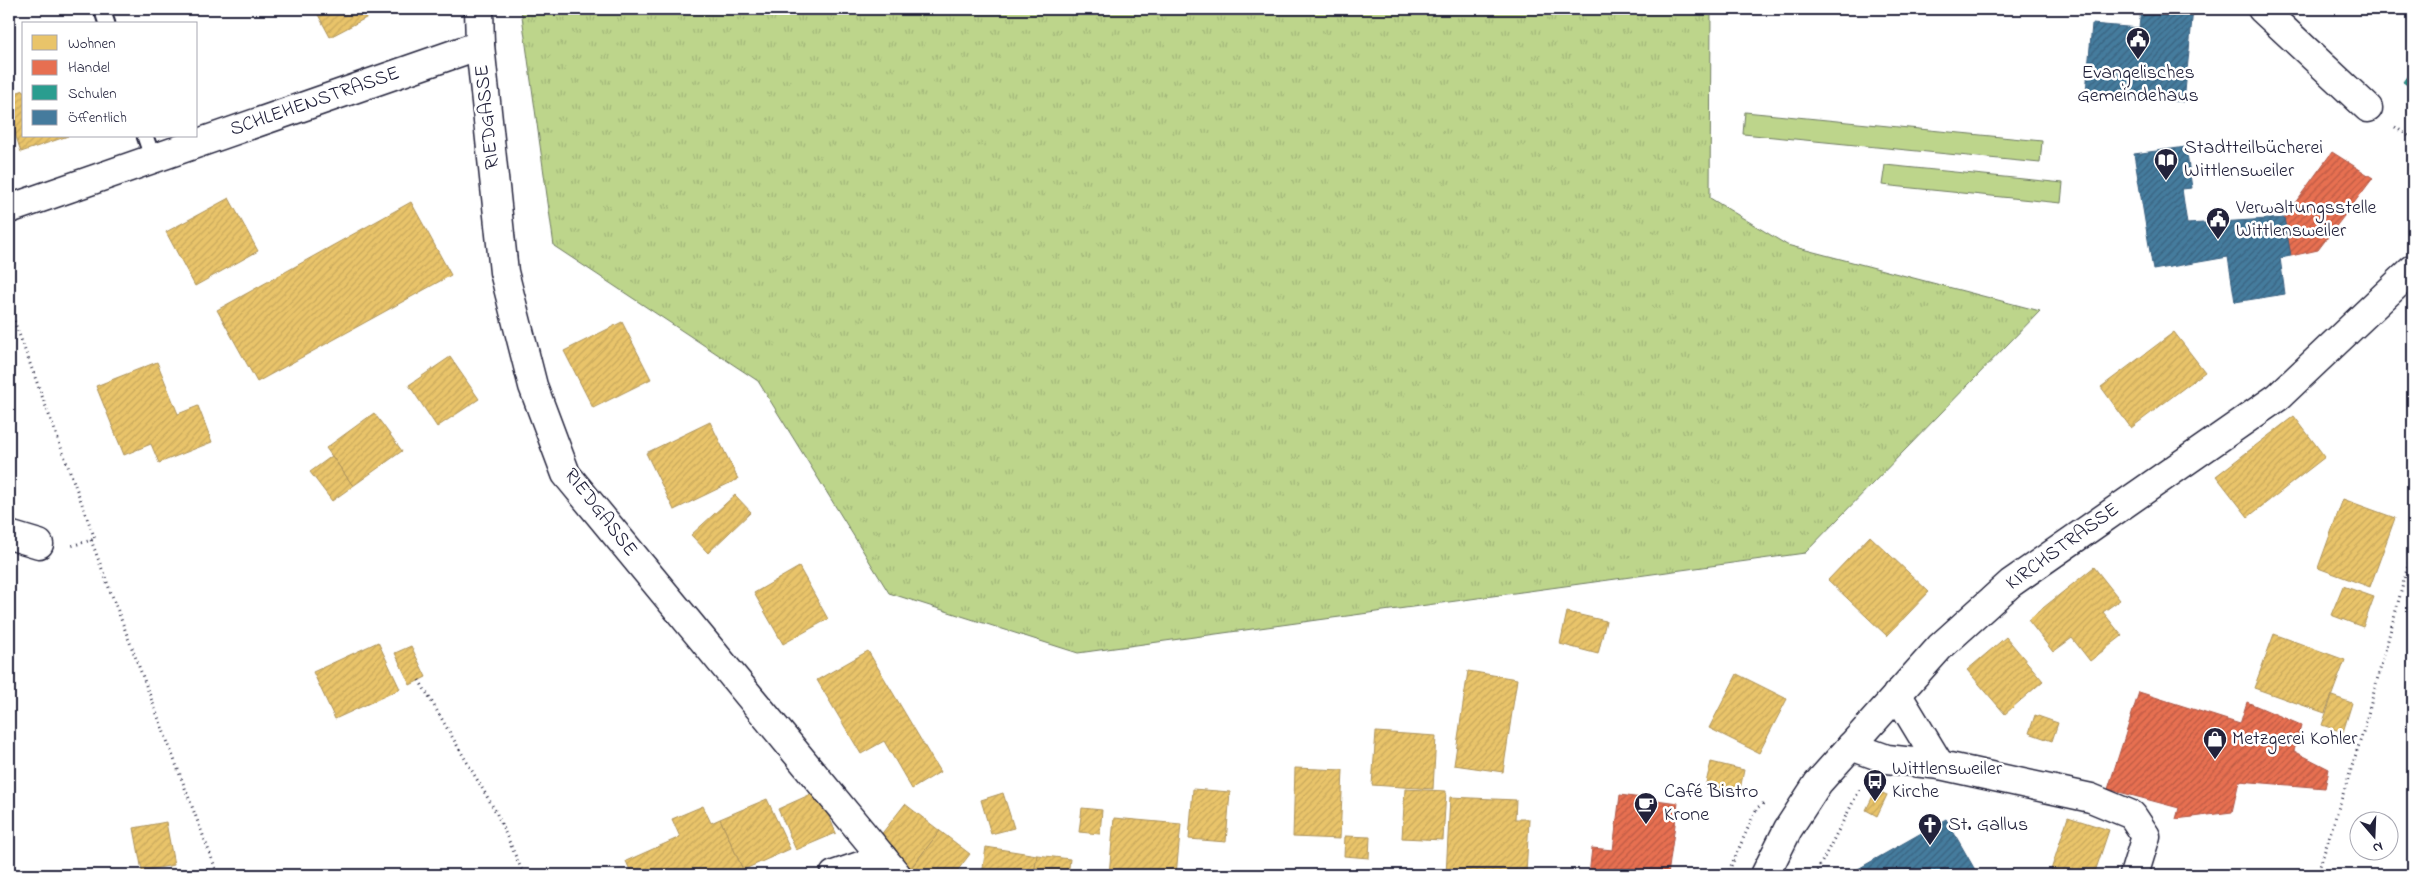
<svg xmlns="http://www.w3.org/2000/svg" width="2422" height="884" font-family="'Indie Flower',sans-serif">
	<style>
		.grass { fill: url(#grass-tufts); stroke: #707c63 }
		.park { fill: #bdd58b; stroke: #707c63 }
		.homes { fill: url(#homes-hatch); stroke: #ad935c }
		.shops { fill: url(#shops-hatch); stroke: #ac584a }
		.schools { fill: url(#schools-hatch); stroke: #287876 }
		.public { fill: url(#public-hatch); stroke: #3a6080 }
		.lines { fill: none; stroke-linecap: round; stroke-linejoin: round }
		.service-casing { stroke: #22223b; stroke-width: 19 }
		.minor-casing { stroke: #22223b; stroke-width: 31 }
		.tertiary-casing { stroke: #22223b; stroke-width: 31 }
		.path { stroke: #22223b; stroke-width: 3; stroke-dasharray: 1 4; stroke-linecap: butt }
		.service { stroke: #fff; stroke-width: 15 }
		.minor { stroke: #fff; stroke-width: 28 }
		.tertiary { stroke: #fff; stroke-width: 28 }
		.labels { text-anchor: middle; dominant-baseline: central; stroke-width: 5; stroke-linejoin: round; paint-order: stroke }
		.poi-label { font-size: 20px; fill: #22223b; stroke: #fff; text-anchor: start }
		.street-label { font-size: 20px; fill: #22223b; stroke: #fff }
	</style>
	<defs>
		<pattern id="grass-tufts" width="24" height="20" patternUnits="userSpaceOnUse" patternTransform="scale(1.25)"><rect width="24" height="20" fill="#bdd58b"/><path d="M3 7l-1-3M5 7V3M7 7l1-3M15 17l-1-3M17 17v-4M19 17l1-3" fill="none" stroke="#a2b779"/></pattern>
		<pattern id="homes-hatch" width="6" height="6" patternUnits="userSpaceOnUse" patternTransform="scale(1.25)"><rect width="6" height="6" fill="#e9c46a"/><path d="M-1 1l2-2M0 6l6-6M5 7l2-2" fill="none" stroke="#c8a85d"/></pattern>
		<pattern id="shops-hatch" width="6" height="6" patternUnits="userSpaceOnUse" patternTransform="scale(1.25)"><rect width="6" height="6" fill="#e76f51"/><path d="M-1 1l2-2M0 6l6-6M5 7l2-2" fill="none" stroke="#bb5b44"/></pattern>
		<pattern id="schools-hatch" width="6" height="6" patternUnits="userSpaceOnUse" patternTransform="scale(1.25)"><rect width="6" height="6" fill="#2a9d8f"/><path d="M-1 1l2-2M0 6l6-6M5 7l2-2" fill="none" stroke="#248076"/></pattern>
		<pattern id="public-hatch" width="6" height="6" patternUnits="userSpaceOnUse" patternTransform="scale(1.25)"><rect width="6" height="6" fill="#457b9d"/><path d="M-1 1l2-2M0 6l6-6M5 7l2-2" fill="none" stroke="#396481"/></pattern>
	</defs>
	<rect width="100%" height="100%" fill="#fff"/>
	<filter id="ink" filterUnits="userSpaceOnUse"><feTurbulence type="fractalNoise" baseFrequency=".02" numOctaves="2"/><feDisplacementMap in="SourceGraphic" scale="10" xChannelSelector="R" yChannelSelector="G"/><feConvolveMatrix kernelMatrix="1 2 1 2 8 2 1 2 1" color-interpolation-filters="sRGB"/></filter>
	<g filter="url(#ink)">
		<polygon class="grass" points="521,9 1711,9 1710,198 1787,245 2040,311 1805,553 1078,653 889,593 758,381 554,246"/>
		<g class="park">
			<polygon points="1745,112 2042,141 2040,163 1743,134"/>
			<polygon points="1885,165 2063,183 2061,203 1882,185"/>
		</g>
		<g class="homes">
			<polygon points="315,9 383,9 330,37"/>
			<polygon points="24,90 24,136 68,136 21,152 9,115 9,95"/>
			<polygon points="229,198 258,251 195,286 166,232"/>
			<polygon points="411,202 451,275 257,382 217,310"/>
			<polygon points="622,322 651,379 593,408 564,351"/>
			<polygon points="2174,332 2205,372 2131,428 2101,387"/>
			<polygon points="450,357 479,399 437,427 409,385"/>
			<polygon points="157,362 178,414 198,406 212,442 159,463 151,444 124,455 96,386"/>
			<polygon points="374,413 402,451 353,486 326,448"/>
			<polygon points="2294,416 2325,457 2248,517 2216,476"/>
			<polygon points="710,422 738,479 674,510 646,453"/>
			<polygon points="332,456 353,486 332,501 310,472"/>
			<polygon points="735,495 751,512 708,553 691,535"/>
			<polygon points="2343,499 2395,518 2370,587 2318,568"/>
			<polygon points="1870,536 1929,592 1887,636 1828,580"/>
			<polygon points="799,567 828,619 783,644 754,593"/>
			<polygon points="2094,567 2120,600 2103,612 2122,636 2090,661 2072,638 2053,652 2028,620"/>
			<polygon points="2343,586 2374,597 2363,627 2331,615"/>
			<polygon points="1567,612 1606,621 1598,654 1560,644"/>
			<polygon points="2274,634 2345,660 2325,713 2254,688"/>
			<polygon points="2006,637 2043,681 2005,714 1967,670"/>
			<polygon points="378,642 400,689 335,719 313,672"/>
			<polygon points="411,646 426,677 410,685 395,653"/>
			<polygon points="868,651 940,772 912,789 884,741 861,754 817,680"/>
			<polygon points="1468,671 1517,679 1503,772 1454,765"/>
			<polygon points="1737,674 1787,699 1759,753 1709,728"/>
			<polygon points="2332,696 2352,703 2343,732 2322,725"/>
			<polygon points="2035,715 2058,723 2052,741 2029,733"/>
			<polygon points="1376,732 1436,736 1433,789 1372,785"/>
			<polygon points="1711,762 1744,770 1739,794 1705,787"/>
			<polygon points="1295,768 1343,770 1340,839 1293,837"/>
			<polygon points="1193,789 1230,792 1226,842 1189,839"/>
			<polygon points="1405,789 1446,791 1443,840 1402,838"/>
			<polygon points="1876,790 1887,795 1877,816 1866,810"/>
			<polygon points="818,791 836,833 796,850 778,809"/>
			<polygon points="1003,793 1014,828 991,834 981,800"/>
			<polygon points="1450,797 1516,800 1515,819 1529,819 1526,875 1446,875"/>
			<polygon points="767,799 790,849 743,870 720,819"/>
			<polygon points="905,804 940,831 911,868 876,841"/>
			<polygon points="703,806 711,823 720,819 743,870 730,875 632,875 626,861 680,837 672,819"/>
			<polygon points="1082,808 1102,810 1100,834 1079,832"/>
			<polygon points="2068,817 2109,830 2094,875 2068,875 2051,870"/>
			<polygon points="1114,818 1181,824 1176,875 1109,875"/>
			<polygon points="166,822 174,865 142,871 134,828"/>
			<polygon points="940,831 970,854 954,875 921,875 911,868"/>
			<polygon points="1345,836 1370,837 1369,858 1344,856"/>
			<polygon points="986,847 1037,855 1034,875 982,875"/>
			<polygon points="1037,855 1070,859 1068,875 1034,875"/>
		</g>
		<g class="shops">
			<polygon points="2332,152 2373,178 2318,250 2291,256 2284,218"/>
			<polygon points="2139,692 2240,724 2247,702 2301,725 2294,751 2329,769 2325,788 2239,781 2232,812 2176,819 2179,808 2108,789"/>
			<polygon points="1620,795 1678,803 1668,875 1589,875 1592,848 1613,850"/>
		</g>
		<polygon class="schools" points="2413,68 2413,89 2403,82"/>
		<g class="public">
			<polygon points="2141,9 2193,9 2184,102 2086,92 2092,24 2139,28"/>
			<polygon points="2186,147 2192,188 2182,189 2187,224 2284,218 2291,256 2280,258 2285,294 2235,302 2228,257 2153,270 2134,154"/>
			<polygon points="1946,819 1978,875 1853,875 1851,873"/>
		</g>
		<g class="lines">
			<g class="service-casing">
				<g id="service">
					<polyline points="102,9 107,24"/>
					<polyline points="145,136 153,159"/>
				</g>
			</g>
			<g class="minor-casing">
				<g id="minor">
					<polyline points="479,9 480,45 504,272 533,386 566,474 897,875"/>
					<polyline points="2262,9 2368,108"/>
					<polyline points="9,209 480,45"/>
					<polyline points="9,535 39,544"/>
					<polyline points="1897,694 1940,765"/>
					<polyline points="1851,746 1887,759 1940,765 2091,798 2132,815 2146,836 2134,875"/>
					<polyline points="834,875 883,858"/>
				</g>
			</g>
			<g class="tertiary-casing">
				<polyline id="tertiary" points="1765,875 1788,829 1818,783 1940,647 2011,583 2278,397 2413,269"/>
			</g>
			<g class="path">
				<polyline points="2395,127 2413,139"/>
				<polyline points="9,307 95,539 71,546"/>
				<polyline points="91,540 218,875"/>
				<polyline points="419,680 496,812 524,875"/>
				<polyline points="1727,875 1757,808 1764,803"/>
				<polyline points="1815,875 1861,787"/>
				<polyline points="2317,875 2364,729 2413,547"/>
			</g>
			<use href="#service" class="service"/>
			<use href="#minor" class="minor"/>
			<use href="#tertiary" class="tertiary"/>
		</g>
	</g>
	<defs>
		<g id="civic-pin" transform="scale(1.25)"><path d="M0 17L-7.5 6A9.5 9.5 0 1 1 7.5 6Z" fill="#22223b" stroke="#fff"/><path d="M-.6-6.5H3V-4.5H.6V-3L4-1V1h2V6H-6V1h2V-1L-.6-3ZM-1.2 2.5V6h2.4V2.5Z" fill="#fff"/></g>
		<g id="library-pin" transform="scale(1.25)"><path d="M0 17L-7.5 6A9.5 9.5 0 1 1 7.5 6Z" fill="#22223b" stroke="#fff"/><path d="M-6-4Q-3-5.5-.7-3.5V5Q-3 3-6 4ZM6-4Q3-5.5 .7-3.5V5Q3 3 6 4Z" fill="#fff"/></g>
		<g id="shop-pin" transform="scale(1.25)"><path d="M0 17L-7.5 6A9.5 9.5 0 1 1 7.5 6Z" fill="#22223b" stroke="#fff"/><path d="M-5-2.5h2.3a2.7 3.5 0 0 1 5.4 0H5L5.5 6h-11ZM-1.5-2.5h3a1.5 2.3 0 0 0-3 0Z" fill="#fff"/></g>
		<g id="bus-pin" transform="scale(1.25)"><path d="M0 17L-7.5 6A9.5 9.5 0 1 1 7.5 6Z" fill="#22223b" stroke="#fff"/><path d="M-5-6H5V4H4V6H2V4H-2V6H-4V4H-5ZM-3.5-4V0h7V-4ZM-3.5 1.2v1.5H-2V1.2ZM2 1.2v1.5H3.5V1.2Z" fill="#fff"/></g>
		<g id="cafe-pin" transform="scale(1.25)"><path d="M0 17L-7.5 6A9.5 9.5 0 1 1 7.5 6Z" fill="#22223b" stroke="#fff"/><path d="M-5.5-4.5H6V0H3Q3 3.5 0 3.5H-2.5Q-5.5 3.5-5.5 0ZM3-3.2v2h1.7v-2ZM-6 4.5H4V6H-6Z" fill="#fff"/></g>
		<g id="church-pin" transform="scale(1.25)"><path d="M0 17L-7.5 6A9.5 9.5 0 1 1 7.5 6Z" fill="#22223b" stroke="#fff"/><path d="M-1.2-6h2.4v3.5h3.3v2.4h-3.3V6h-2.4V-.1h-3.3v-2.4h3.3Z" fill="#fff"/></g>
	</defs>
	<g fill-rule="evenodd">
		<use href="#civic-pin" x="2138" y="39"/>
		<use href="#library-pin" x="2166" y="160"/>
		<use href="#civic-pin" x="2218" y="219"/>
		<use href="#shop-pin" x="2215" y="739"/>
		<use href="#bus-pin" x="1875" y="781"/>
		<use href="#cafe-pin" x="1646" y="804"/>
		<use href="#church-pin" x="1930" y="825"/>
	</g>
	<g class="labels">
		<g class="poi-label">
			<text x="2138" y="73" text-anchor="middle">Evangelisches<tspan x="2138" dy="23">Gemeindehaus</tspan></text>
			<text x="2184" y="148">Stadtteilbücherei<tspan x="2184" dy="23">Wittlensweiler</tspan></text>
			<text x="2236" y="208">Verwaltungsstelle<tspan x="2236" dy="23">Wittlensweiler</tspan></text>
			<text x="2232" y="739">Metzgerei Kohler</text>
			<text x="1892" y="769">Wittlensweiler<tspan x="1892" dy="23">Kirche</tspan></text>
			<text x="1664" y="792">Café Bistro<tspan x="1664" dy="23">Krone</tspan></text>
			<text x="1948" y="825">St. Gallus</text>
		</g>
		<g class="street-label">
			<text transform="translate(315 102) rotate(-19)">SCHLEHENSTRASSE</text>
			<text transform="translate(488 117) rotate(-96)">RIEDGASSE</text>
			<text transform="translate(600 513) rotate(52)">RIEDGASSE</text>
			<text transform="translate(2063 547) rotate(-36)">KIRCHSTRASSE</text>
		</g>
	</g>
	<rect width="2422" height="884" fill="none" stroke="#fff" stroke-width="30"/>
	<rect x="15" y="15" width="2392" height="854" fill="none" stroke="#22223b" stroke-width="2" filter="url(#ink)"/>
	<rect x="22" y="22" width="175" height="115" fill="#ffffff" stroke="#a7a7b1"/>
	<rect x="32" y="35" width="25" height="15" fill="#e9c46a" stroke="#a7a7b1"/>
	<text x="68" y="48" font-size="15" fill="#22223b">Wohnen</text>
	<rect x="32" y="60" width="25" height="15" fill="#e76f51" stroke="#a7a7b1"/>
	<text x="68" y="72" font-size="15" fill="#22223b">Handel</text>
	<rect x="32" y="85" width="25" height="15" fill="#2a9d8f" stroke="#a7a7b1"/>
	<text x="68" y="98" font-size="15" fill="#22223b">Schulen</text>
	<rect x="32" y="110" width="25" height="15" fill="#457b9d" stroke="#a7a7b1"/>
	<text x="68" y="122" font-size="15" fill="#22223b">Öffentlich</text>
	<g transform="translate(2374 836) rotate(161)"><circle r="24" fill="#ffffff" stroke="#a7a7b1"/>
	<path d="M0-4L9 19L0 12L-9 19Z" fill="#22223b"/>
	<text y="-8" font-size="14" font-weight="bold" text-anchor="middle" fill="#22223b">N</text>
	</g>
</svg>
